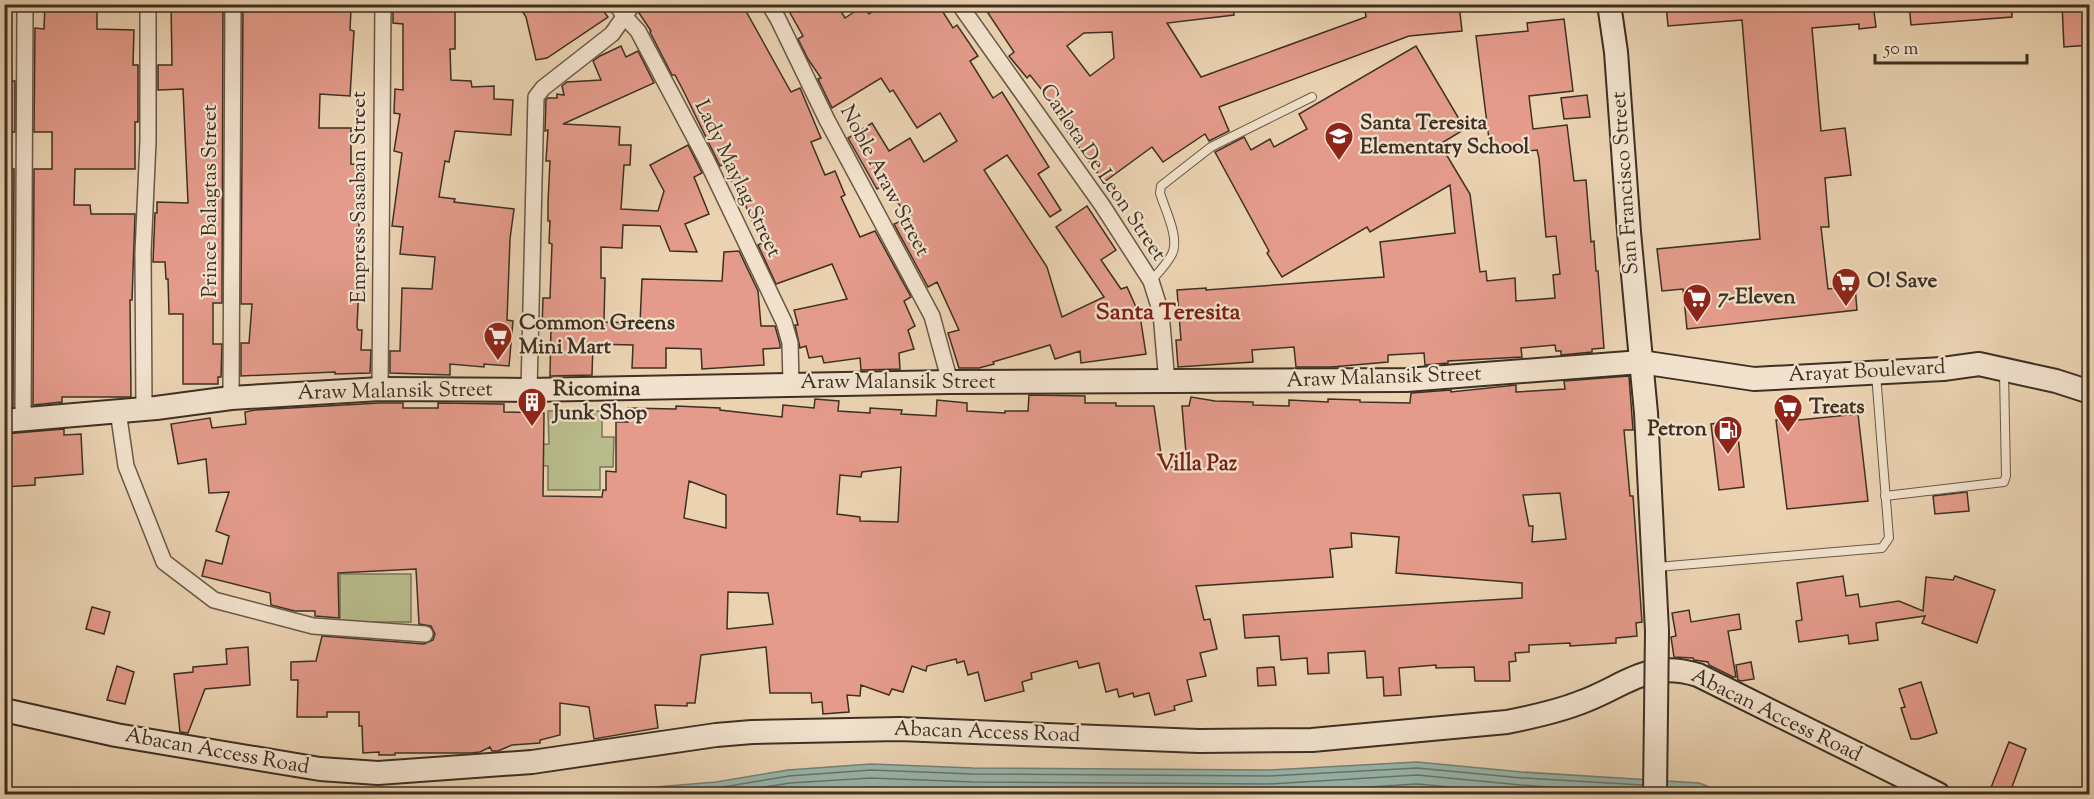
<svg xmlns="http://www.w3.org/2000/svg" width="2094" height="799" font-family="'Sorts Mill Goudy',serif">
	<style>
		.green { fill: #b8bc8c; stroke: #7a7657; stroke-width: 1.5 }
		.water { fill: #98b7ae; stroke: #748176; stroke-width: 1.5 }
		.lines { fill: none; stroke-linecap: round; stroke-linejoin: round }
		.shore { stroke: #6a7468; stroke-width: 1.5 }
		.building { fill: #e49b8b; stroke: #3d3022; stroke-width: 1.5; fill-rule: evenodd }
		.lane-casing { stroke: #685946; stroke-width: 10 }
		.street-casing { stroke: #685946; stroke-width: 18 }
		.secondary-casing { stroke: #3d3022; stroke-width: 26 }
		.lane { stroke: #f2e2cd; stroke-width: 8 }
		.street { stroke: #f2e2cd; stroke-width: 15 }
		.secondary { stroke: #f2e2cd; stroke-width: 22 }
		.secondary-bridge-casing { stroke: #3d3022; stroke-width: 26; stroke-linecap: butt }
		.secondary-bridge { stroke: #f2e2cd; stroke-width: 22 }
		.labels { text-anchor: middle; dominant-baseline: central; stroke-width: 4.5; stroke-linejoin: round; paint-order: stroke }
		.poi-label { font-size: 21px; font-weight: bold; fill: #3d3022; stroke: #f2e2cd; text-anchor: start }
		.street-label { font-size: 21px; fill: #3d3022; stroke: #f2e2cd }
		.neighbourhood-label { font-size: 22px; font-weight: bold; fill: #7a1f14; stroke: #f2e2cd }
		.quarter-label { font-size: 24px; font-weight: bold; fill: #7a1f14; stroke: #f2e2cd }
	</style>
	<rect width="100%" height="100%" fill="#ebd3b2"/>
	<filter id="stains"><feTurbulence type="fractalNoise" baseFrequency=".00333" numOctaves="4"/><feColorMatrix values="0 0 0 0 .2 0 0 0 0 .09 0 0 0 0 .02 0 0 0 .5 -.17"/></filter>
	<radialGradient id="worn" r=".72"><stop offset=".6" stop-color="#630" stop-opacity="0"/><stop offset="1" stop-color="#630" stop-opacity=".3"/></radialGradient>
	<g class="green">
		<polygon points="548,411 602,411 602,437 614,437 613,467 600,467 600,490 548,490 548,466 533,465 533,445 549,444"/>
		<rect x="340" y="574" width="71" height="48"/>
	</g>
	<polygon class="water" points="1417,762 1522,772 1699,783 1728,794 571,794 716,782 788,770 871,764 973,768 1268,770"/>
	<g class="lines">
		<g class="shore">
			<polyline points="642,794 717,788 789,776 871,770 973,774 1268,776 1417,768 1522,778 1642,785"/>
			<polyline points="723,794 790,783 871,778 973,782 1268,784 1417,775 1521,785 1642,793"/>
			<polyline points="777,794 871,787 973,791 1268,793 1417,784 1529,794"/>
		</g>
	</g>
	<g class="building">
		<polygon points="45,4 97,4 97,29 134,30 133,65 138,65 138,122 135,122 135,169 75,169 74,205 90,205 91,214 135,214 132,300 130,300 131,397 62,397 62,402 33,405 34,169 52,169 52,132 34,132 35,28 44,29"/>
		<polygon points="171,4 223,4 222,303 213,303 213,344 222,344 221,377 218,377 218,384 183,384 183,314 169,314 168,279 166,279 165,262 153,262 155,213 157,213 157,202 188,203 183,89 158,90 158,65 172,65"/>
		<polygon points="243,4 284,5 351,9 350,30 354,31 350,96 320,94 319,128 351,128 351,164 362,165 357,263 360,263 357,327 358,330 362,330 361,350 371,350 370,373 335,374 335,372 241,376 241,343 249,343 252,304 241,304"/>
		<polygon points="393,4 455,4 455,49 450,49 451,80 471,81 472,87 494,86 494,99 513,100 511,135 455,131 449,162 445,161 439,197 455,199 454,202 514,209 510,239 507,320 513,321 509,366 484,364 484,367 450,364 450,375 390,373 390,351 400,351 402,288 432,289 435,257 400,254 403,227 392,226 402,153 394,151 400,114 394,113 395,89 403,90 403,24 393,23"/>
		<polygon points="518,4 598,4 608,17 547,58 536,60 526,17"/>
		<polygon points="643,4 742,4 791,92 800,88 821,138 811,142 825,175 835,171 845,195 841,197 860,237 875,231 911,297 904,301 915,326 908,330 914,349 899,353 900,369 861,370 860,358 824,363 822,356 809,358 806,346 800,348 795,325 798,325 794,310 847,299 832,264 776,284 758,245 762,243 744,202 742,203 724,164 720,166 683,90 675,75 672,75 650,32 651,31 639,13"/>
		<polygon points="785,4 831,4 835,11 839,8 845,18 863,6 869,14 884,4 938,4 953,28 957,25 978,56 970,61 993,98 1002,92 1049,167 1038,174 1061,210 1050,217 1007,155 984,170 1047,267 1062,317 1104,297 1056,227 1087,206 1116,250 1101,260 1121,289 1127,287 1140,316 1146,354 1081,363 1080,351 1055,359 1050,345 993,362 994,364 979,368 959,368 948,333 959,330 937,282 928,287 894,224 908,218 886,184 877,189 848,138 872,123 889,151 910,138 924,162 957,141 940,113 917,128 893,90 890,92 881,78 832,108 818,79 821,78 808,59 798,39 803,36"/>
		<path d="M982,4H1233L1234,15L1167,23L1201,77L1366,17L1365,10L1412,4H1459L1462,31L1409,36L1219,107L1229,131L1209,141L1205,134L1163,162L1152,147L1104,182L1065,128L1070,125L1030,75L1027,78L1009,56L1014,52ZM1112,32L1114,58L1090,76L1067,46L1084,33Z"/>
		<polygon points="1666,4 1873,4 1876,27 1859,29 1859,24 1812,28 1821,131 1845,128 1851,175 1825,178 1829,227 1821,227 1828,289 1855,286 1857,310 1687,329 1683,289 1662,291 1657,249 1760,239 1742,20 1668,26"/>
		<polygon points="1909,4 2012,4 2012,17 1911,25"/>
		<polygon points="2062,4 2089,4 2090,45 2064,47"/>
		<polygon points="1564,19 1573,91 1529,96 1533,129 1567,125 1574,181 1586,180 1591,242 1594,241 1596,271 1598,271 1604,348 1592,349 1592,352 1561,355 1561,351 1556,351 1555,345 1521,348 1522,357 1448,361 1448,363 1425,365 1424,353 1388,355 1388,362 1331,367 1296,367 1294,347 1252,350 1253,362 1178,367 1176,340 1181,340 1177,290 1206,288 1206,290 1384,277 1380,242 1455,233 1450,185 1370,232 1367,227 1282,277 1267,253 1269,251 1215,152 1244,137 1251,150 1270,139 1274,147 1307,129 1299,114 1416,46 1465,129 1440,144 1470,194 1480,272 1486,271 1487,281 1515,278 1516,301 1555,298 1553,275 1560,274 1556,236 1546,237 1539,158 1537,150 1491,155 1476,36 1528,31 1527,23"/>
		<polygon points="621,46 626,57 638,51 654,83 563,124 620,127 619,145 631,145 630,165 624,165 621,209 658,211 664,191 650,165 688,145 702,173 694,177 709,214 685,224 697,252 670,251 660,226 623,225 622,248 601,247 601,278 605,278 604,322 640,323 642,279 722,281 724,252 739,251 758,291 761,326 775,326 780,344 780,348 763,349 764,365 702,369 701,349 666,348 666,368 632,368 633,345 593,344 592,375 550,376 551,328 542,328 543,298 550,298 552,244 549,243 550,221 548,221 548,202 550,161 546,161 548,130 545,131 546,100 548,98 557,98 557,94 564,95 562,86 567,82 601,80 593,61 600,56"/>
		<rect x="4" y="81" width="11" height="51"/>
		<polygon points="1587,95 1590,117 1564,119 1561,98"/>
		<polygon points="4,169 14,169 13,407 4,407"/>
		<path d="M1629,376L1633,430H1624L1630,496H1633L1642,622L1636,623L1637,636L1616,638V643L1570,646V643L1529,645V652L1515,653L1516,661L1509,662L1510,681H1475L1474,667L1436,668V665L1399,668L1401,695L1384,696L1383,677L1367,678L1365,651L1328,653L1329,673L1308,674L1307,658L1281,660L1279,636L1245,638L1243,615L1522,598V583L1396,573L1399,537L1351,533L1352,547L1330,549L1333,577L1196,586L1204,620L1210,619L1217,649L1200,653L1206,676L1187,680L1192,701L1174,706L1175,710L1155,715L1149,693L1134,697L1133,693L1119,697L1117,689L1106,692L1099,663L1079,668L1077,661L1031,673L1032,679L1022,682L1024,691L985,701L978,672L968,675L964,661L957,663L956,659L927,666L926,671L912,666L903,692L892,689L889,695L861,685L860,696L847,695L849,712L823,714L822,702L812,703L811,693H770L766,647L701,655L695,703H687V706L655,705L658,728L594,739L589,707L560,703V735L540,740V743L512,745L498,751H492L490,747L480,752L471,753H395V755H379V752L363,753L362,726H359V712H327V717H297L298,680H291V662L316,661L322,636L424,644L433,640L435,634L431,626L419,624L416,569L338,573L339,618L315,616V611H295L271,605L270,593L202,576L206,560L222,564L229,536L216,531L229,492L209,493L206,459L178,464L171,424L210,418L212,428L246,424L245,412L255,410L380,403H403V408H438V403L504,404V412L544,413L543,496L602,497L603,490H606V471L616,472V422H628V408L676,409V406L720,408V410L782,417L783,405L814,408L815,399L839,401L838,411L870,413V408L902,410L901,414L936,416L937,400L967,403V411L1005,413V411H1028L1029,395L1085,396V403H1116V406H1154L1163,468L1187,465L1182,406H1189L1191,397L1215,401L1253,402V405L1289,406V400L1328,402V399L1360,400V402L1410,403L1411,393L1451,390V392L1516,385V392L1565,389L1564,381ZM901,467L898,522L860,521V517L837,514L840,475L861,477L862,472ZM689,481L726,495V528L684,518ZM1560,493L1566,539L1532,542L1533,526H1529L1523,495ZM728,592L768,593L773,624L727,629Z"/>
		<polygon points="1858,414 1868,501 1787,509 1776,420 1798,418 1799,420"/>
		<polygon points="1736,421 1744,487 1719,490 1711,424"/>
		<polygon points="64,429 64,435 81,434 83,474 35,478 35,485 4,487 4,434"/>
		<polygon points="1967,492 1969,511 1935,514 1933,496"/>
		<polygon points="1843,576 1846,596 1858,594 1860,607 1899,601 1923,611 1926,577 1953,580 1955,576 1995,590 1977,643 1922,623 1925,616 1876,623 1878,640 1849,644 1848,635 1799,642 1796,621 1802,620 1797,583"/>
		<polygon points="92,607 110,612 104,634 86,629"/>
		<polygon points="1689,610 1691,622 1739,614 1741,629 1728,631 1736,677 1733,677 1709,665 1708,662 1694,660 1693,658 1674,657 1671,637 1676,636 1672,613"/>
		<polygon points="248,647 250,685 205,689 188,733 180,732 174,674 193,672 193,667 227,664 226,649"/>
		<polygon points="1751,662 1754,679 1741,681 1738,680 1736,665"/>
		<polygon points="117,666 134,672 125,704 107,700"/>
		<polygon points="1274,667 1276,685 1258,686 1257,668"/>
		<polygon points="1921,682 1937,733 1918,739 1911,739 1901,708 1905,707 1899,689"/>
		<polygon points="2009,742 2026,749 2009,795 2003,795 1990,790"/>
	</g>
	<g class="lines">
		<g class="lane-casing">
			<g id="lane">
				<path d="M1151,281C1158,273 1167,264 1172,254C1180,238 1165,210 1160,193L1161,186L1211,147L1312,97"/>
				<polyline points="1885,496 2004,482 2006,476 2004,373"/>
				<polyline points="1657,567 1882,548 1889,538 1876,374"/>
			</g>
		</g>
		<g class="street-casing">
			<g id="street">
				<polyline points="616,4 625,17 638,31 706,159 784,322 790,343 791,383"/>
				<polyline points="769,4 778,19 827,120 932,316 950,382"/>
				<polyline points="959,4 1102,205 1151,281 1161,313 1167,383"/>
				<polyline points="380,389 383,4"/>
				<polyline points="529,390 536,97 543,88 612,34 633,4"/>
				<polyline points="231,398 233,4"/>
				<polyline points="144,409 143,253 148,141 148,4"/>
				<polyline points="118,411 126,466 164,562 214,600 313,626 425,634"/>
				<polyline points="23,419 25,4"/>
			</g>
		</g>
		<g class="secondary-casing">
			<g id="secondary">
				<polyline points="1609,4 1616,52 1629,232 1646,413 1657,631"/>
				<polyline points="4,421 156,408 231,398 380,389 529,390 950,382 1406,380 1641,362 1754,379 1943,369 1979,364 2056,381 2090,392"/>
				<path d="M4,710L116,735L320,769L378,773L532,762L716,735L752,732L899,729L1199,741L1312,740L1507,722C1532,717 1556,712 1579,703C1625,687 1645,659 1698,675L1938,794"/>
			</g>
		</g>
		<use href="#lane" class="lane"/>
		<use href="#street" class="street"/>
		<use href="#secondary" class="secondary"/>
		<g class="secondary-bridge-casing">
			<polyline id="secondary-bridge" points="1655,794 1657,631"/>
		</g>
		<use href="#secondary-bridge" class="secondary-bridge"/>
	</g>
	<defs>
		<g id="school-pin" transform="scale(1.5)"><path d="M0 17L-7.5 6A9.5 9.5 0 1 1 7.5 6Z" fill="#8f2418" stroke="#f2e2cd"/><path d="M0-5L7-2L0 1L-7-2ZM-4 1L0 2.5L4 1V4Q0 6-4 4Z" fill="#fff"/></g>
		<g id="supermarket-pin" transform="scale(1.5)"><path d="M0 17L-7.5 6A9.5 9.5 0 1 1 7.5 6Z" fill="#8f2418" stroke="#f2e2cd"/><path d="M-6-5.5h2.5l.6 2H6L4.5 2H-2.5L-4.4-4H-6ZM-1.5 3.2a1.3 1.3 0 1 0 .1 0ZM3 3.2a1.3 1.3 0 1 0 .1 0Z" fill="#fff"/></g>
		<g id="building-pin" transform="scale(1.5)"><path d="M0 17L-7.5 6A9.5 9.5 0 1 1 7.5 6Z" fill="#8f2418" stroke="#f2e2cd"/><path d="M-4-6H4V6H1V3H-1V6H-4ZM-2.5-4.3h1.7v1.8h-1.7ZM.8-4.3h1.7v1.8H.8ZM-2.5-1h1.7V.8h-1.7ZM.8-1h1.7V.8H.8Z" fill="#fff"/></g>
		<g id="fuel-pin" transform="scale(1.5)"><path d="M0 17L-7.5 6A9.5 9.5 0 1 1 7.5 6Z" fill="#8f2418" stroke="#f2e2cd"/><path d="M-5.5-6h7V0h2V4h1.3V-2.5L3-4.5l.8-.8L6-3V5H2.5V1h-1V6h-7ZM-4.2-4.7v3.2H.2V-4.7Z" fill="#fff"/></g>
	</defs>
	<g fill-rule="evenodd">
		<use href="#school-pin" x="1339" y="136"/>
		<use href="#supermarket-pin" x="1846" y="282"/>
		<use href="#supermarket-pin" x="1697" y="298"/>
		<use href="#supermarket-pin" x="498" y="336"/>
		<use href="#building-pin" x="532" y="402"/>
		<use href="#supermarket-pin" x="1788" y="408"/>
		<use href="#fuel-pin" x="1728" y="430"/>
	</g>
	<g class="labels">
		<g class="poi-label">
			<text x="1360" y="124">Santa Teresita<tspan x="1360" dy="24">Elementary School</tspan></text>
			<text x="1867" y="282">O! Save</text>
			<text x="1718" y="298">7-Eleven</text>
			<text x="519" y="324">Common Greens<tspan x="519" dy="24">Mini Mart</tspan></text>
			<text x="553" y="390">Ricomina<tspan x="553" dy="24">Junk Shop</tspan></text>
			<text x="1809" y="408">Treats</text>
			<text x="1707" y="430" text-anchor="end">Petron</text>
		</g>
		<g class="street-label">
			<text transform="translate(1102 173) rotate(56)">Carlota De Leon Street</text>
			<text transform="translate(737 179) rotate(64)">Lady Maylag Street</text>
			<text transform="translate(884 181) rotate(62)">Noble Araw Street</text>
			<text transform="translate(1626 183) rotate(-94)">San Francisco Street</text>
			<text transform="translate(360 197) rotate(-90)">Empress Sasaban Street</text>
			<text transform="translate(211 201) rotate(-90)">Prince Balagtas Street</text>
			<text transform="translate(1867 372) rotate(-3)">Arayat Boulevard</text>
			<text transform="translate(1384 378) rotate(-2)">Araw Malansik Street</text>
			<text x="898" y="383">Araw Malansik Street</text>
			<text transform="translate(395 392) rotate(-1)">Araw Malansik Street</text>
			<text transform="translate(1776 716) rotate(26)">Abacan Access Road</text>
			<text transform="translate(987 733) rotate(2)">Abacan Access Road</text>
			<text transform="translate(217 752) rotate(10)">Abacan Access Road</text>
		</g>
		<g class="neighbourhood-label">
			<text x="1197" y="465">Villa Paz</text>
		</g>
		<g class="quarter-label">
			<text x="1168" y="313">Santa Teresita</text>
		</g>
	</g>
	<rect width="2094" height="799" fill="none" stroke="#ebd3b2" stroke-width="24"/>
	<rect x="6" y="6" width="2082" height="787" fill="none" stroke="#3d3022" stroke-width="3"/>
	<rect x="12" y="12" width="2070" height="775" fill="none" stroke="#3d3022" stroke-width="1.5"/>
	<path d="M1875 54v9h152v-9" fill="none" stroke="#3d3022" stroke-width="3"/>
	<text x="1884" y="54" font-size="18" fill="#3d3022" stroke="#f2e2cd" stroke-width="4.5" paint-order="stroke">50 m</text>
	<rect width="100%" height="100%" filter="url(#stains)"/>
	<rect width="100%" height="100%" fill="url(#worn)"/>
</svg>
